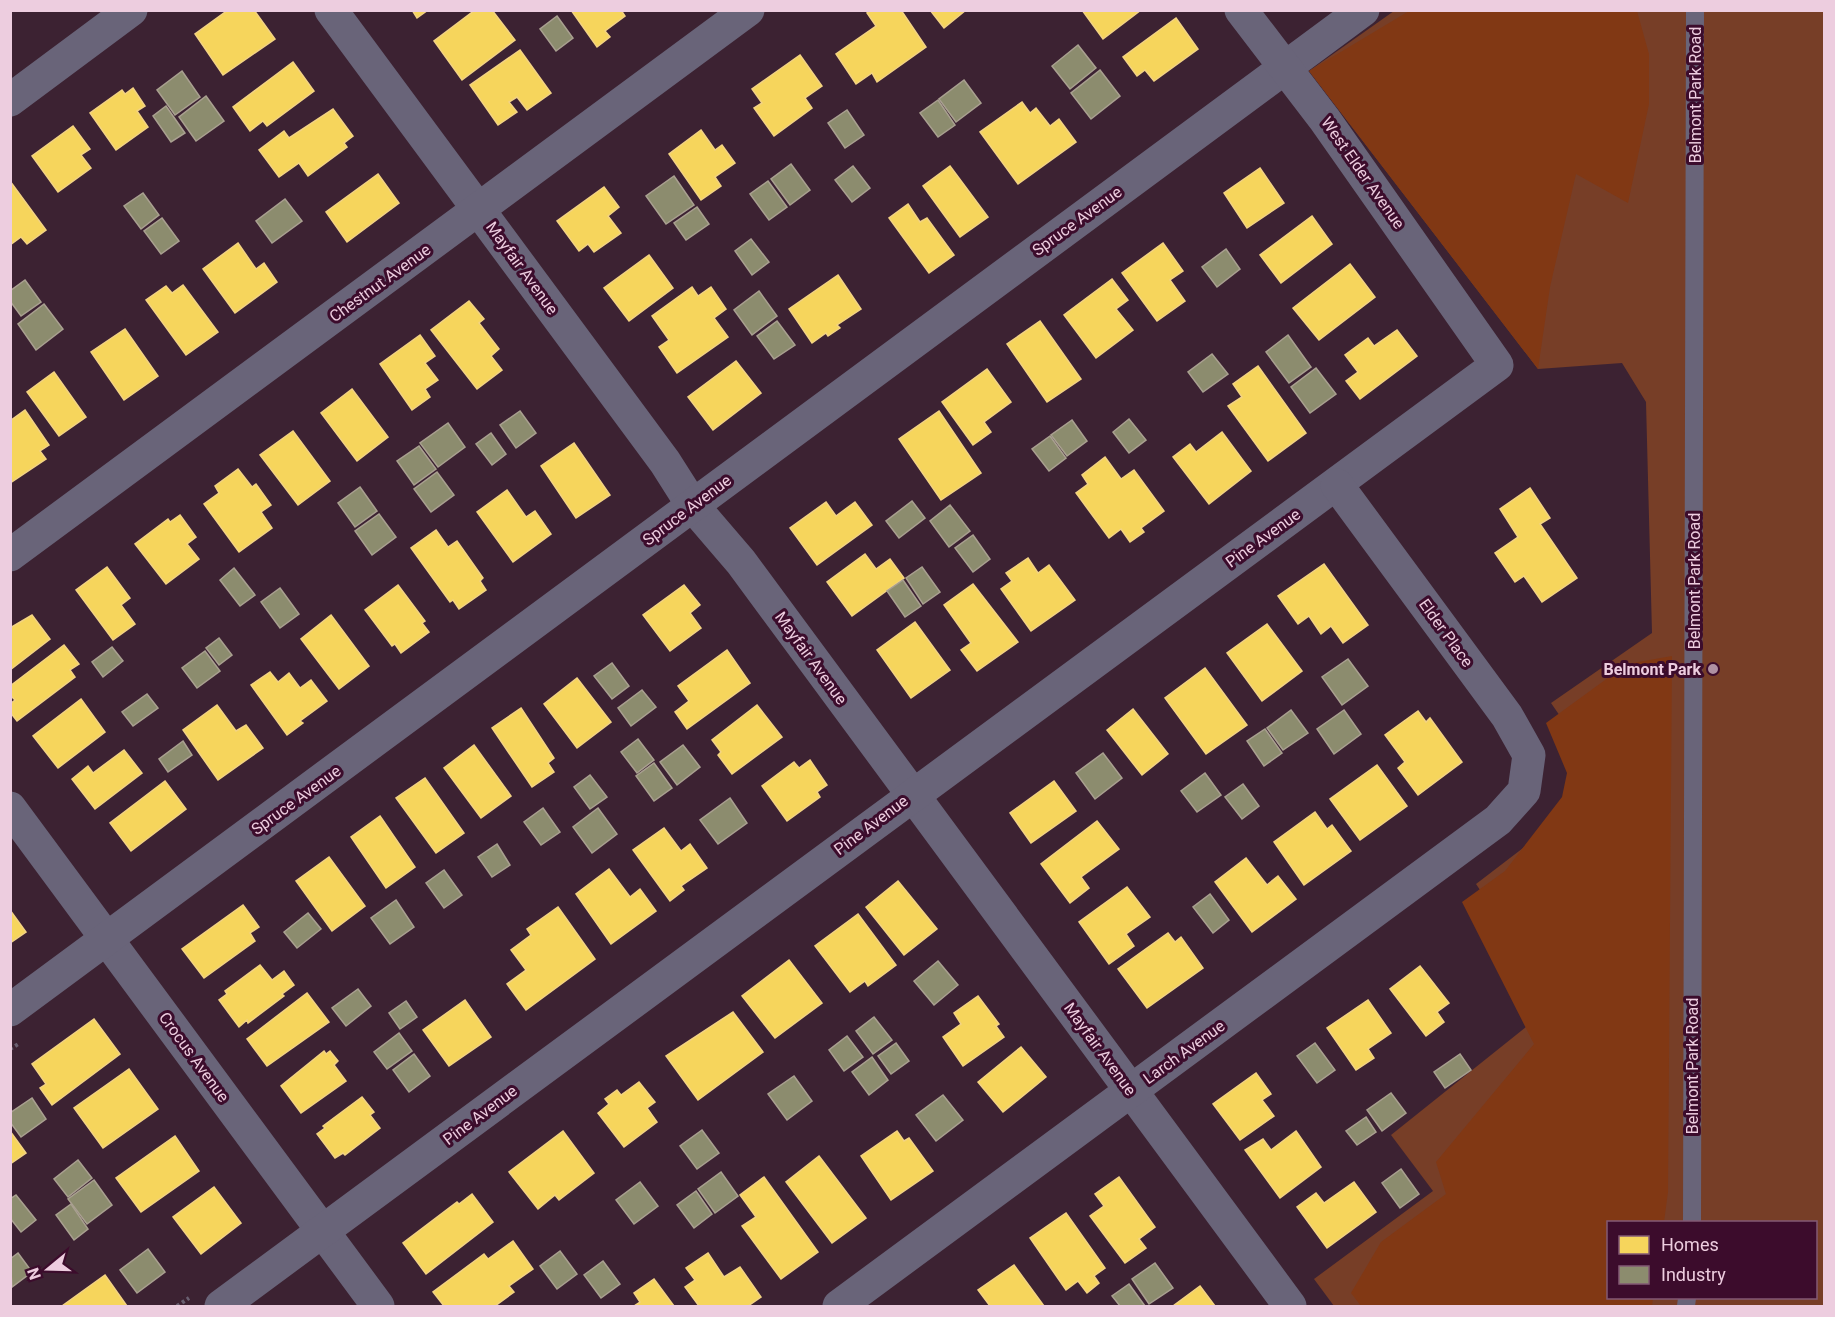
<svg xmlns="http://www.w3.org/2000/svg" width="1835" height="1317" font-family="Roboto,sans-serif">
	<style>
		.green { fill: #773e27; fill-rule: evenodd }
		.forest { fill: #813814 }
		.homes { fill: #f6d55c; stroke: #f3d383; stroke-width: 1.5 }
		.industry { fill: #8c8c6e; stroke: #a9a090; stroke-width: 1.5 }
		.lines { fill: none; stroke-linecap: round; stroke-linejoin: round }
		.path { stroke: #6a6071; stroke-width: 4; stroke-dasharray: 3 3; stroke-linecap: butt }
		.service { stroke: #696479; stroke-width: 18 }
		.minor { stroke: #696479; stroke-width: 33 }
		.poi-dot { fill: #af91a2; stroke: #3c0c2c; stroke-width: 2 }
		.labels { text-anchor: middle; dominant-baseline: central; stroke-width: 6; stroke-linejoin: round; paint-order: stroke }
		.street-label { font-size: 16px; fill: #edcddf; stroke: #3c0c2c }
		.poi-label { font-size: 16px; font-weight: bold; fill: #edcddf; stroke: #3c0c2c; text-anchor: end }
	</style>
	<rect width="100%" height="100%" fill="#3c2232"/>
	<path class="green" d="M1394,11H1824V1306H1334L1314,1279L1433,1191L1391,1135L1556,1003L1476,884L1607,784L1551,703L1652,633L1646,402L1622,363L1538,369L1309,71ZM1608,1222H1816V1298H1608Z"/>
	<g class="forest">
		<polygon points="1409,11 1637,11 1649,54 1649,104 1628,203 1576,174 1550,287 1538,369 1309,71"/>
		<polygon points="1672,656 1668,1192 1664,1222 1608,1222 1608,1298 1653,1298 1652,1306 1361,1306 1351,1293 1381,1242 1446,1194 1436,1162 1534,1044 1462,902 1505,871 1562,797 1567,773 1546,723 1627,664"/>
	</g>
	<g class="homes">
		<polygon points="228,10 254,10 275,39 223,75 195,34"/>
		<polygon points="412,10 428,10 417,18"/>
		<polygon points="475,10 492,10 515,40 462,80 434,41"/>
		<polygon points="571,10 621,10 625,16 605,31 610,37 597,47"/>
		<polygon points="871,10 901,10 926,47 877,82 872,73 856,84 836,54 876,26 867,13"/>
		<polygon points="930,10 966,10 944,28"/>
		<polygon points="1082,10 1141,10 1103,39"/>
		<polygon points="1176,18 1198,49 1154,81 1145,70 1137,76 1123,57"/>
		<polygon points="520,50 551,93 527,110 517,97 509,102 517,112 498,125 470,85"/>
		<polygon points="800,55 822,86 805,98 812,108 774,136 754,108 762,103 752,89"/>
		<polygon points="293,62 314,91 267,126 263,121 250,131 233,107"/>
		<polygon points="133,88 145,106 137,111 148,127 116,150 90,113 122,90 125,94"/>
		<polygon points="1022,102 1030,113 1036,108 1050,126 1059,119 1076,142 1018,184 980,132"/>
		<polygon points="333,109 353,136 344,143 347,147 308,176 299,163 279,177 259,150 284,131 289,138"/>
		<polygon points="73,126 90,149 81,155 91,168 58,192 32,156"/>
		<polygon points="701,130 715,150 722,145 735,163 715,177 721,186 701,200 669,154"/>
		<polygon points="950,166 988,217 960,237 923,186"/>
		<polygon points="1260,168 1284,203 1247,228 1224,193"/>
		<polygon points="378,174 399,203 347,242 326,212"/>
		<polygon points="10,181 46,230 27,244 21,237 10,245"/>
		<polygon points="604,187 619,207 608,216 621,233 594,252 588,244 579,251 557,221"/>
		<polygon points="908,204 920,222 927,218 954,255 929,273 889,218"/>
		<polygon points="1312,216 1332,244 1281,283 1260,255"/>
		<polygon points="238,243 256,269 264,263 277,282 235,313 203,269"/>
		<polygon points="1163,243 1183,271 1170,280 1185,301 1157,321 1122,273"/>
		<polygon points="649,255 673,288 629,321 604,288"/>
		<polygon points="1350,264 1375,297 1319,340 1293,308"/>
		<polygon points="838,275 861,309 837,325 840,328 828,336 826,333 812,343 789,309"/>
		<polygon points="1112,279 1128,300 1116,309 1133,330 1096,358 1064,315"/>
		<polygon points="183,285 218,332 186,355 146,300 166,286 172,293"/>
		<polygon points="692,287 698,296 711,287 726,309 714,318 728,337 677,373 659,347 669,340 652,316"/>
		<polygon points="469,301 484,319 479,323 499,349 491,356 502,370 477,389 431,330"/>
		<polygon points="1040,321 1081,379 1047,402 1007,344"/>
		<polygon points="125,329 158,376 124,400 91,352"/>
		<polygon points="1397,330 1417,356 1360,399 1346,381 1358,372 1345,355 1368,338 1374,346"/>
		<polygon points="420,335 435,356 425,363 438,380 425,389 430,397 412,410 380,364"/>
		<polygon points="736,361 761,393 713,430 688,397"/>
		<polygon points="1258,366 1306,433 1268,461 1228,406 1242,397 1233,384"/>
		<polygon points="987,369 1011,402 984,422 991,432 973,445 942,402"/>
		<polygon points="54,372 86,417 59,436 27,392"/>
		<polygon points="352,389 388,437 357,461 321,413"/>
		<polygon points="25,410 49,445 40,451 46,459 10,483 10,421"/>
		<polygon points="939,411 981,473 941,500 899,439"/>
		<polygon points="293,431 330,481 298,505 260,455"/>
		<polygon points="1222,432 1251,471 1209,504 1173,457 1190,444 1196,452"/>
		<polygon points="574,443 610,495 576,518 541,466"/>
		<polygon points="1105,457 1121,479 1134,470 1164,511 1141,528 1144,532 1130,542 1121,529 1109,538 1076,493 1088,484 1082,475"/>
		<polygon points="238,469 252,487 256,484 271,505 261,512 272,528 239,552 204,504 219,493 215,486"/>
		<polygon points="1530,488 1550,518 1540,524 1577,578 1542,602 1524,576 1515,582 1495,553 1518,537 1500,509"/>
		<polygon points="507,490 526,517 535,511 551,534 513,562 477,512"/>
		<polygon points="826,502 836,516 855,502 872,525 817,565 790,528"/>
		<polygon points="180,515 196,537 187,544 199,559 166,584 135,544 168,519 170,522"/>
		<polygon points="436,530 448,547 457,541 483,578 480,581 486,590 459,609 453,600 450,602 411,548"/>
		<polygon points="865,554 876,569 890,559 904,578 852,616 827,582"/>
		<polygon points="1028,558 1038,573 1049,565 1075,600 1031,631 1001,589 1012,581 1006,573"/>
		<polygon points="1324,564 1368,625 1343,643 1331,626 1321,634 1309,616 1298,624 1278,596"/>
		<polygon points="107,567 130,598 121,605 135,624 113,640 76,590"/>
		<polygon points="973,584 1018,642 977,671 961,650 971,643 944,605"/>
		<polygon points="398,585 425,621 422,623 429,632 401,653 395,644 392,646 365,610"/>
		<polygon points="684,585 700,605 690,613 701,628 670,651 643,615"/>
		<polygon points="32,615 50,639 10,670 10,628"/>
		<polygon points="331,615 369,666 339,689 301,639"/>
		<polygon points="915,622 950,670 911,698 877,650"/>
		<polygon points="1267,624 1302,671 1262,701 1227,653"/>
		<polygon points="64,645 79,664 70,670 75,677 17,721 10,712 10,704 15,700 10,695 10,686"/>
		<polygon points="727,650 750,683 687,729 675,712 689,701 678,686"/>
		<polygon points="1205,668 1247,725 1206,754 1165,698"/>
		<polygon points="270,672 278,682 289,673 300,688 311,680 327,701 300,721 303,723 287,735 251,685"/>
		<polygon points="577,678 611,722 577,748 544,704"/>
		<polygon points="81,699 105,732 58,768 33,736"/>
		<polygon points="217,705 236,731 246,725 263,748 218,780 183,730"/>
		<polygon points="757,705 782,737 732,774 718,755 721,752 712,740"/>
		<polygon points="521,708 554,758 548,763 554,772 532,787 492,728"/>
		<polygon points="1133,709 1168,754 1142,775 1107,730"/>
		<polygon points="1418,711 1426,722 1430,718 1462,762 1418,795 1398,768 1405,762 1385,735"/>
		<polygon points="474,745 511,796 481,818 444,768"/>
		<polygon points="124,750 142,773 95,809 72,779 88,766 93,773"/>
		<polygon points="810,760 827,785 817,792 820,797 787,821 762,786 794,762 799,768"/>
		<polygon points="1377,765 1407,806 1360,840 1330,799"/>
		<polygon points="425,778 464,833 436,853 396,798"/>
		<polygon points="165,781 186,809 131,851 110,823"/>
		<polygon points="1054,781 1076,811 1031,843 1010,813"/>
		<polygon points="1315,812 1327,829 1332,825 1351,851 1304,885 1274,842"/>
		<polygon points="380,816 415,867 386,888 351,837"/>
		<polygon points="1097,821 1119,849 1081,877 1089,888 1070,903 1041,864"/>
		<polygon points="664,828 681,851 690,844 707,868 681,886 684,890 670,901 633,850"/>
		<polygon points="329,857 365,906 332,931 296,881"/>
		<polygon points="1246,858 1267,885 1278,876 1296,899 1252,932 1215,882"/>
		<polygon points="609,869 630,897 640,889 656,911 611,944 576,894"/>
		<polygon points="898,881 937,929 904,955 866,907"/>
		<polygon points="1127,887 1150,917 1126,934 1134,946 1109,964 1079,922"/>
		<polygon points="243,905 259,927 250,933 255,941 204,978 182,949"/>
		<polygon points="558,907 595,959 526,1010 507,984 526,970 511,950 531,935 527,929"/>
		<polygon points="10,910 26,932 10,943"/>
		<polygon points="858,914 896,965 868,986 865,981 850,992 815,946"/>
		<polygon points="1168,933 1175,942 1181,937 1203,968 1147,1008 1118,969"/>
		<polygon points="789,960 822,1003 775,1038 742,996"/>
		<polygon points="260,965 272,980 284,971 294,985 282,994 284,996 248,1023 247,1020 239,1027 219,1000 227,994 225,991"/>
		<polygon points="1420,966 1449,1003 1437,1012 1444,1022 1426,1036 1390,989"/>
		<polygon points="307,993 329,1022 267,1066 247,1039"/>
		<polygon points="978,996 999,1024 996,1026 1004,1037 963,1066 943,1037 961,1024 954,1013"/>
		<polygon points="465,1000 491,1037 449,1066 423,1030"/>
		<polygon points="1368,1000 1391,1033 1368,1049 1374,1058 1356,1070 1327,1028"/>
		<polygon points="733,1012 763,1052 698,1100 666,1056"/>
		<polygon points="94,1019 120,1054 52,1105 40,1088 46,1084 32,1064"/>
		<polygon points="1021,1047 1046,1077 1003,1112 978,1082"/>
		<polygon points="324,1051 326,1054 330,1051 338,1061 334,1065 346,1081 301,1113 281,1086"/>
		<polygon points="129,1069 158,1109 103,1148 74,1108"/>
		<polygon points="1256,1073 1271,1094 1262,1100 1274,1116 1240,1140 1213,1104"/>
		<polygon points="639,1082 655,1102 647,1108 657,1122 624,1147 598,1113 609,1104 605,1099 617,1090 621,1095"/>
		<polygon points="362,1097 374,1112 370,1115 380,1128 345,1155 343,1153 335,1158 317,1134 325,1128 323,1126"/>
		<polygon points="10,1131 26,1153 10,1164"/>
		<polygon points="563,1131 594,1173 559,1200 555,1195 538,1209 509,1172"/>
		<polygon points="897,1131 904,1141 909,1138 933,1171 891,1200 861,1156"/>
		<polygon points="1296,1131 1321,1167 1280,1198 1245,1150 1263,1139 1271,1150"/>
		<polygon points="175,1136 199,1171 141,1212 116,1178"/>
		<polygon points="819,1156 866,1218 832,1243 786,1182"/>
		<polygon points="764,1177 818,1252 781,1279 742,1226 756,1217 740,1195"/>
		<polygon points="1119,1177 1155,1227 1139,1239 1146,1248 1125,1263 1090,1216 1104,1206 1095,1194"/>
		<polygon points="1354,1182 1376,1212 1327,1248 1297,1207 1316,1193 1324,1203"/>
		<polygon points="214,1187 241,1223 201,1254 173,1217"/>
		<polygon points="472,1194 493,1222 426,1274 403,1243 457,1202 459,1204"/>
		<polygon points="1066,1213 1105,1268 1094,1276 1099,1283 1087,1293 1078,1281 1066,1290 1030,1238"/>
		<polygon points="513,1241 533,1269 509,1286 514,1292 495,1306 444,1306 433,1292 484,1254 488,1259"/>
		<polygon points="708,1253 724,1277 740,1267 761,1297 748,1306 699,1306 685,1287 695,1280 686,1268"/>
		<polygon points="1014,1265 1044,1306 990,1306 978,1290"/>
		<polygon points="105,1275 127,1306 62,1306"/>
		<polygon points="654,1279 674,1306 634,1306 640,1302 634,1293"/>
		<polygon points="1200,1286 1215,1306 1173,1306"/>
	</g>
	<g class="industry">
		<polygon points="557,16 573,38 556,51 540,29"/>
		<polygon points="1078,45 1096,68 1070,89 1052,66"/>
		<polygon points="1100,70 1120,96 1091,119 1071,93"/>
		<polygon points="182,71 200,97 175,115 157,90"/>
		<polygon points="964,80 981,103 956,122 939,99"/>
		<polygon points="206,96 224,121 196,141 179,117"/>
		<polygon points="938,100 955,125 938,137 920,113"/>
		<polygon points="166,106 185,133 171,142 153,116"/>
		<polygon points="847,110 864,135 845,148 828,123"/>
		<polygon points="791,164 810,190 790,205 771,179"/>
		<polygon points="853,166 870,188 852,202 835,180"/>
		<polygon points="674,176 694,205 666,224 646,196"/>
		<polygon points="768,181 787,207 769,220 750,194"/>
		<polygon points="143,193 159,215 141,229 124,206"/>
		<polygon points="285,199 302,221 272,243 256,221"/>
		<polygon points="697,207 709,224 686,240 674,223"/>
		<polygon points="162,218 179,241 161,254 144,231"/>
		<polygon points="751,239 769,262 752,275 735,251"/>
		<polygon points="1226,249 1240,269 1217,287 1202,267"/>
		<polygon points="25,280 41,302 21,316 10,301 10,291"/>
		<polygon points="759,291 777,316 752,335 734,310"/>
		<polygon points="44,304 63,329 36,350 18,324"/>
		<polygon points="777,321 795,345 774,359 757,336"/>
		<polygon points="1288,335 1311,367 1289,383 1266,352"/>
		<polygon points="1212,354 1228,374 1203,392 1188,372"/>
		<polygon points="1316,368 1336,394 1310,413 1291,387"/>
		<polygon points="520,411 536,433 516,448 500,425"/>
		<polygon points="1129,419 1146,440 1129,453 1113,432"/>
		<polygon points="1072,420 1087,441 1067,456 1051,435"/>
		<polygon points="448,423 465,447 438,467 420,443"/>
		<polygon points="491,433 506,454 492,465 476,444"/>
		<polygon points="1050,436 1066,458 1049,471 1032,449"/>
		<polygon points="419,446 436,469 414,485 397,461"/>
		<polygon points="437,472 454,495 431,512 414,489"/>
		<polygon points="360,487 377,511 355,527 338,503"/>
		<polygon points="912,501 925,518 899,538 886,521"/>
		<polygon points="950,505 970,531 949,547 930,521"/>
		<polygon points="379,514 396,537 372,555 355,531"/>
		<polygon points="973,535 990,559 973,572 955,548"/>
		<polygon points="922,567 940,592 923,604 906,578"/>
		<polygon points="234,568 255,595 240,606 220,580"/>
		<polygon points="903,580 921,606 905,617 887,591"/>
		<polygon points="280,588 299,614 280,628 261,602"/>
		<polygon points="219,638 232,655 219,665 206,648"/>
		<polygon points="112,647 123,661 103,677 92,662"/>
		<polygon points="205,651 220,671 197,688 182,668"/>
		<polygon points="1348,659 1368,686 1342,705 1322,677"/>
		<polygon points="612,663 629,686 612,699 594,676"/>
		<polygon points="642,690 656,707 631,726 618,708"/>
		<polygon points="147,694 158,708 133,726 122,712"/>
		<polygon points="1291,710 1308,733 1283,750 1267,728"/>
		<polygon points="1344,710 1361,734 1334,754 1317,729"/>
		<polygon points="1265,729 1282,753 1264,766 1247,741"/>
		<polygon points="638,739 654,760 637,773 621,752"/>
		<polygon points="183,741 192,755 168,772 159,759"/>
		<polygon points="683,745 700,767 677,785 660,762"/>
		<polygon points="1103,753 1122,778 1095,799 1076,773"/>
		<polygon points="654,763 672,788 654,801 636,776"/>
		<polygon points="1205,773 1221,795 1197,812 1181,791"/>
		<polygon points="590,775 607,797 590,809 574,787"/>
		<polygon points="1243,784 1259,806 1242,819 1225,797"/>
		<polygon points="730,798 747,823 718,844 700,820"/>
		<polygon points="543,808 560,832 541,845 524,822"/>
		<polygon points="598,808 617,834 592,853 573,827"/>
		<polygon points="497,844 510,865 492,877 478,857"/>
		<polygon points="444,870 462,895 444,908 426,883"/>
		<polygon points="1210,894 1229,920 1213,933 1193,907"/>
		<polygon points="396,900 414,927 390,944 371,918"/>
		<polygon points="308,913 321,929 297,948 284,932"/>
		<polygon points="938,961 958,985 934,1005 914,981"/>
		<polygon points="358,989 371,1006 346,1026 332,1008"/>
		<polygon points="406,1001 417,1017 400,1029 389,1013"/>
		<polygon points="874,1017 892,1040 873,1054 856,1031"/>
		<polygon points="399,1033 412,1051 387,1069 374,1052"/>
		<polygon points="847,1036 863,1057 844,1071 829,1050"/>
		<polygon points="896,1043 909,1061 891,1074 878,1056"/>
		<polygon points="1315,1043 1335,1070 1317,1083 1297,1056"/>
		<polygon points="414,1054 430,1076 409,1092 393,1070"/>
		<polygon points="1460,1054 1471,1070 1445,1088 1434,1072"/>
		<polygon points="872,1057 888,1080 869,1095 852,1072"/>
		<polygon points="794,1076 812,1101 787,1120 768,1094"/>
		<polygon points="1391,1093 1406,1113 1382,1131 1367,1110"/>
		<polygon points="943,1095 963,1120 936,1141 916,1115"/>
		<polygon points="32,1098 46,1119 21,1137 10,1122 10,1113"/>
		<polygon points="1366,1117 1376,1132 1357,1145 1346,1131"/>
		<polygon points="702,1130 719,1153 697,1169 680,1146"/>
		<polygon points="78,1160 92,1178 68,1197 54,1179"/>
		<polygon points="1401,1169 1419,1194 1400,1208 1382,1183"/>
		<polygon points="721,1172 738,1196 715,1213 698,1189"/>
		<polygon points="94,1180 112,1205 87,1224 68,1199"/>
		<polygon points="640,1182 658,1206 634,1224 616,1200"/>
		<polygon points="696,1191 712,1214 694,1228 677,1205"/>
		<polygon points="16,1195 36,1220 21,1232 10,1218 10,1199"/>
		<polygon points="71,1204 88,1229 74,1240 56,1215"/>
		<polygon points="148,1249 165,1272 137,1293 120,1270"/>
		<polygon points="560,1251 577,1274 557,1289 540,1266"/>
		<polygon points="18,1253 32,1272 12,1287 10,1259"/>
		<polygon points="603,1261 620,1284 601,1298 584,1275"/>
		<polygon points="1155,1263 1173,1288 1149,1304 1132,1279"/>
		<polygon points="1129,1284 1145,1306 1120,1306 1112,1296"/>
	</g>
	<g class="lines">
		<g class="path">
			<polyline points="10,1049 20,1043"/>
			<polyline points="177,1306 189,1298"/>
		</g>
		<g class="service">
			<polyline points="1692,1222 1695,10"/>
			<polyline points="1686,1306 1687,1298"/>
		</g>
		<g class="minor">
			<polyline points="331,10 665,462 693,506 741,562 1290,1306"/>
			<polyline points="10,100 131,10"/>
			<polyline points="10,555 748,10"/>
			<polyline points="10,808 378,1306"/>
			<polyline points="10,1010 1363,10"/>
			<polyline points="221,1306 1497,365 1325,120 1241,10"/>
			<polyline points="839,1306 1498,820 1524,791 1529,755 1507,716 1337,485"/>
		</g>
	</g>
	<circle class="poi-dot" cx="1713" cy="669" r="6"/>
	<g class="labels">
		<g class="street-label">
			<text transform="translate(1695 95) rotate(-90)">Belmont Park Road</text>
			<text transform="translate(1363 173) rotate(55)">West Elder Avenue</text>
			<text transform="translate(1077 221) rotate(-36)">Spruce Avenue</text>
			<text transform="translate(522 268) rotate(54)">Mayfair Avenue</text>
			<text transform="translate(380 283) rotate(-36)">Chestnut Avenue</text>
			<text transform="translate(687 510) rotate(-37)">Spruce Avenue</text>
			<text transform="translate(1263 538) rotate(-36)">Pine Avenue</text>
			<text transform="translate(1694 581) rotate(-90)">Belmont Park Road</text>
			<text transform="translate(1446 633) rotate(54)">Elder Place</text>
			<text transform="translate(811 658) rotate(54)">Mayfair Avenue</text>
			<text transform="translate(296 800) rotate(-36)">Spruce Avenue</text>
			<text transform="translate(871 825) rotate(-37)">Pine Avenue</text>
			<text transform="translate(1100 1049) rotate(54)">Mayfair Avenue</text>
			<text transform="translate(1184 1052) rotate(-36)">Larch Avenue</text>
			<text transform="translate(194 1057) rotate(54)">Crocus Avenue</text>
			<text transform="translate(1692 1066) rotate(-90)">Belmont Park Road</text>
			<text transform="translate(480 1115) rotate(-37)">Pine Avenue</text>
		</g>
		<g class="poi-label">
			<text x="1701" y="669">Belmont Park</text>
		</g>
	</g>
	<rect width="1835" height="1317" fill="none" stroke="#edcddf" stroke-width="24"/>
	<rect x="1607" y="1221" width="210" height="78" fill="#3c0c2c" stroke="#835974" stroke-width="1.5"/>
	<rect x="1619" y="1236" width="30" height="18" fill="#f6d55c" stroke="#835974" stroke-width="1.5"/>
	<text x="1661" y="1251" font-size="18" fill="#edcddf">Homes</text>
	<rect x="1619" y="1266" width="30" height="18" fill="#8c8c6e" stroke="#835974" stroke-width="1.5"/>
	<text x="1661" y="1281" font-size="18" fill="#edcddf">Industry</text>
	<g transform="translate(48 1269) rotate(251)" stroke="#3c0c2c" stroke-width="4.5" paint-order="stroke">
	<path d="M0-4.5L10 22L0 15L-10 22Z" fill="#edcddf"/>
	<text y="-9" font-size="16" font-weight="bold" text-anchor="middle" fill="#edcddf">N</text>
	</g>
</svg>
